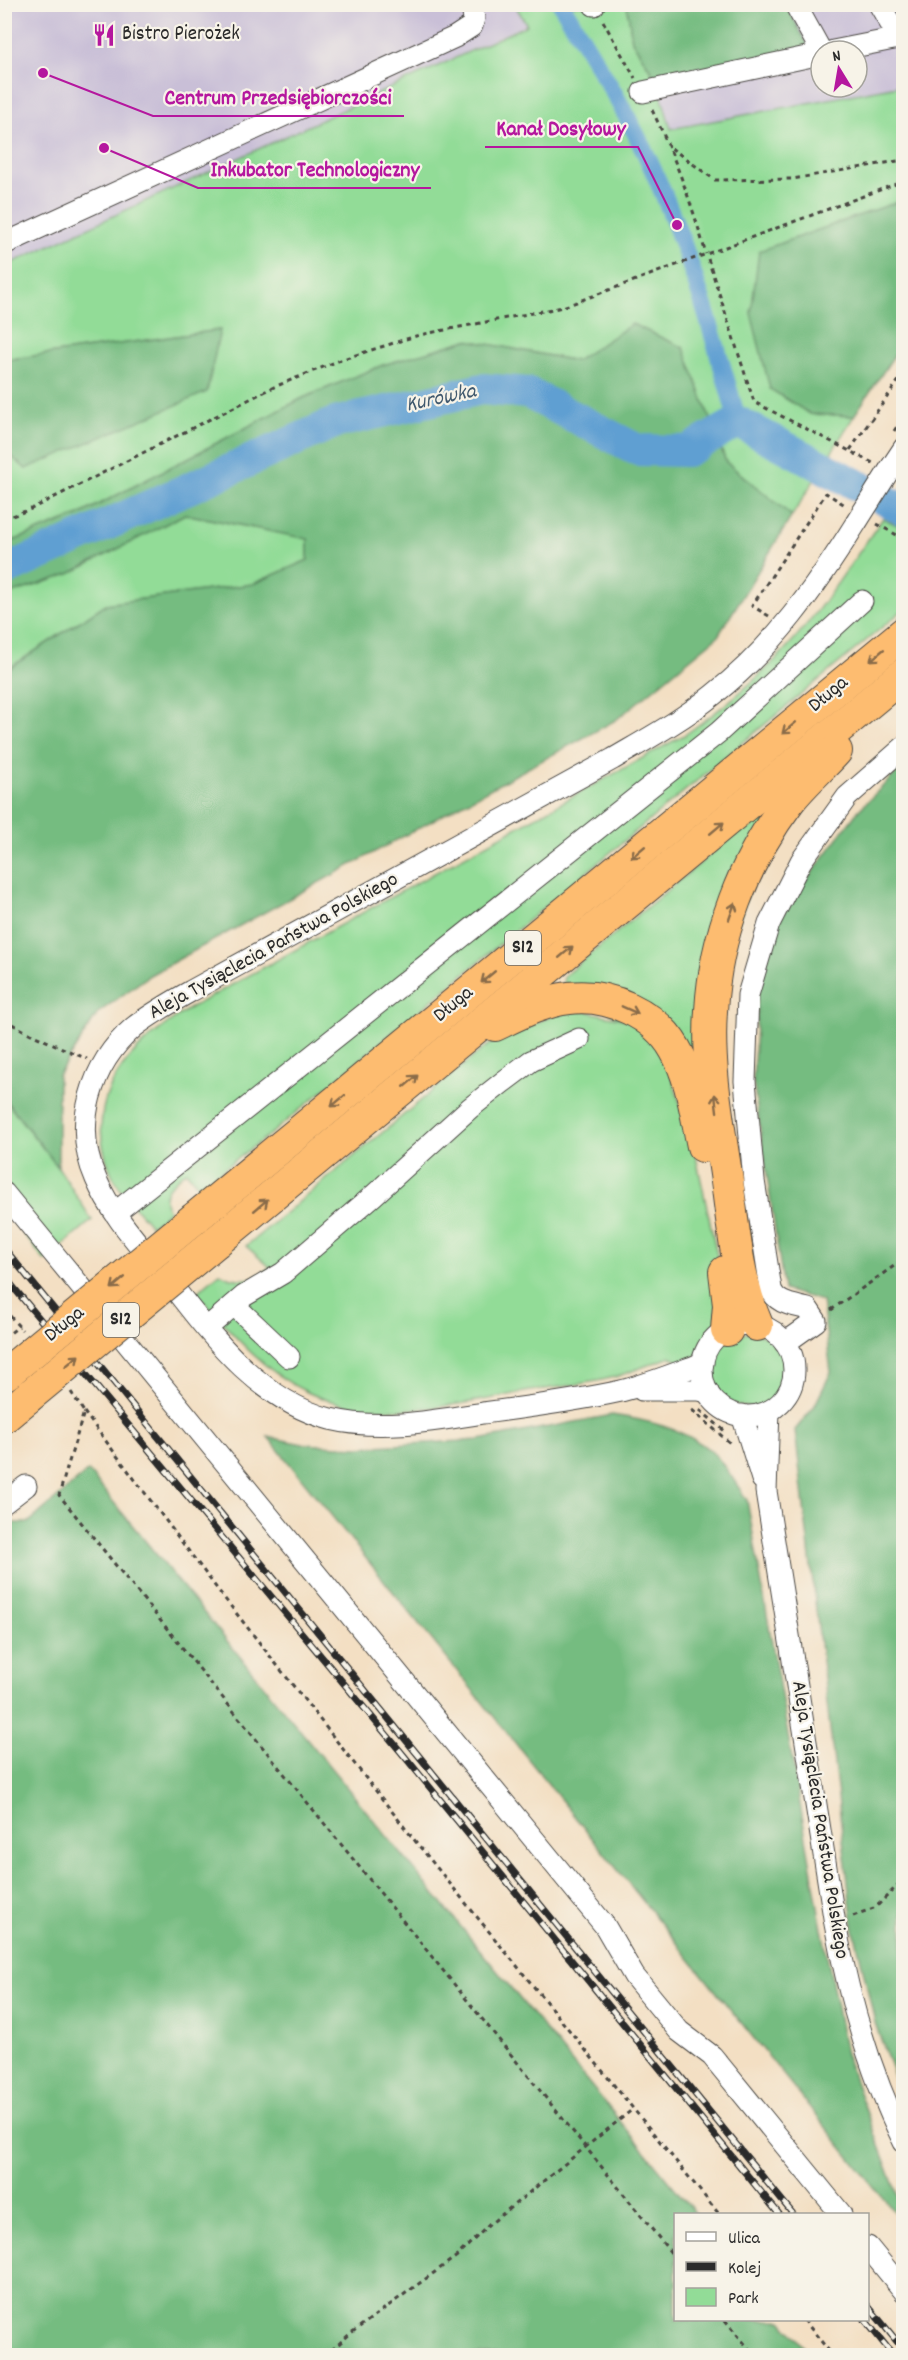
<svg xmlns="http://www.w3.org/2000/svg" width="908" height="2360" font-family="Dekko,sans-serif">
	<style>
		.industrial { fill: #c9bfd7; fill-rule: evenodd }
		.green { fill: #92dc97; stroke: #5e8461; stroke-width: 1.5 }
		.forest { fill: #75bc80; stroke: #507456; stroke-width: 1.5 }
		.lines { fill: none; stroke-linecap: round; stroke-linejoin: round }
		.canal { stroke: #5f9fd2; stroke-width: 18 }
		.river { stroke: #5f9fd2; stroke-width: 32 }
		.minor-casing { stroke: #494642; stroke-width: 23 }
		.highway-casing { stroke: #494642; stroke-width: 34 }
		.path { stroke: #494642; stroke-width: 3; stroke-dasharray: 4.5 4.5; stroke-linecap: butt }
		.minor { stroke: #fff; stroke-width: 21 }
		.highway { stroke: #fdbc70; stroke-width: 32 }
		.rail-casing { stroke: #2b2b2b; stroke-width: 7 }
		.rail { stroke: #f7f3e8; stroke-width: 4.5; stroke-dasharray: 14; stroke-linecap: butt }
		.minor-bridge-casing { stroke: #494642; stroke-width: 23; stroke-linecap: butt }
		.highway-bridge-casing { stroke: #494642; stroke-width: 34; stroke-linecap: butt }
		.minor-bridge { stroke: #fff; stroke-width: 21 }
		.highway-bridge { stroke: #fdbc70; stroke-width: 32 }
		.oneway { stroke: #8a6c4a }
		.labels { text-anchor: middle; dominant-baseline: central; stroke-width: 4.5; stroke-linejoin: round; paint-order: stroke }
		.shield { fill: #f7f3e8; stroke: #686764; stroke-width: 1.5 }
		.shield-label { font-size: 20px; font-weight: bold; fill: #2b2b2b }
		.poi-label { font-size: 21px; fill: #2b2b2b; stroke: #f7f3e8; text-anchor: start }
		.street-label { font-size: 21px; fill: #2b2b2b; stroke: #f7f3e8 }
		.water-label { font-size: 22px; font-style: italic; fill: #40596e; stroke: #f7f3e8 }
		.leader { fill: none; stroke: #b5179e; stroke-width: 2 }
		.callout-dot { fill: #b5179e; stroke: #f7f3e8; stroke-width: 2 }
		.callout-label { font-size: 22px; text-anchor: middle; font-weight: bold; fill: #b5179e; stroke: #f7f3e8; stroke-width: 4.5; stroke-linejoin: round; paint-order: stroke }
	</style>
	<rect width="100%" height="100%" fill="#f7f3e8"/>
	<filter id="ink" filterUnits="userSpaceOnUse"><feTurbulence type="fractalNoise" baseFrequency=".0167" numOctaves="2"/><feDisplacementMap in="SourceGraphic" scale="12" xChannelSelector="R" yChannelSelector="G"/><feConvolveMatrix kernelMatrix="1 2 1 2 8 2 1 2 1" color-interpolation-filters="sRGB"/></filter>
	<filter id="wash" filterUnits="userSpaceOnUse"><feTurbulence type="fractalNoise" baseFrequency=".008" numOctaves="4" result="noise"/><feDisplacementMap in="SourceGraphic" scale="24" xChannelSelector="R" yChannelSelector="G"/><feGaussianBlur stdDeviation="1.35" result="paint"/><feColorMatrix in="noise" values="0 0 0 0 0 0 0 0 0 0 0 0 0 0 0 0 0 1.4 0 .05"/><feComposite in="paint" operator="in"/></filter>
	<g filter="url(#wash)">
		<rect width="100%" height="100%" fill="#f3dfc3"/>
		<g class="industrial">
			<polygon points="515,4 527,24 5,266 4,5"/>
			<path d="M786,5H903V85L671,129L657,80ZM821,51H857V87H821Z"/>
		</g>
		<g class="green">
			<polygon points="515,5 627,5 632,41 657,80 671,129 903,85 903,200 759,251 810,414 854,416 792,516 726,462 684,348 632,324 577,361 467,340 383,365 303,398 77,516 5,544 5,451 26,469 220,330 5,360 5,266 527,25"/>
			<polygon points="185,514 308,539 308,560 253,584 106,604 5,671 4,596 69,574"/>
			<path d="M883,518L903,528V610L273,1132L199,1187L186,1171C173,1182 157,1193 169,1211L151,1226C137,1209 118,1191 110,1170C80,1095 132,1045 190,1008L686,734C724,707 760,678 790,644C825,605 853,560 883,518Z"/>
			<polygon points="779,798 693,1062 563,985 564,976"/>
			<path d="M571,1008L631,1021L665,1054L696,1157L719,1264L716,1331L708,1338L697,1356L680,1362L671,1357C652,1363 634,1371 615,1377C588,1384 558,1387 530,1391C458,1404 377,1425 307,1392C261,1371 229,1329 196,1293L220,1273C238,1283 255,1281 270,1267L246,1246L484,1048L500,1038Z"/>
			<polygon points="4,1099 58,1167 92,1220 45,1261 5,1211"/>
			<circle cx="749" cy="1370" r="37"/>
		</g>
		<g class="forest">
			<polygon points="627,5 786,5 809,47 657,80 632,41"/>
			<polygon points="903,200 903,342 854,416 810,414 770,389 751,313 759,251"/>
			<polygon points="632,324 684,348 726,462 792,516 718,636 616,720 150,975 98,1013 58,1075 58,1167 5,1099 5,671 106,604 253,584 308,560 308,539 185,514 69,574 5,596 5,544 77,516 303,398 383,365 467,340 576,361"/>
			<polygon points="220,330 207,392 26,469 5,451 5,360"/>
			<polygon points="903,766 903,2100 875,2023 853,1925 795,1430 814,1407 831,1372 822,1301 784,1290 753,1081 758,989 779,917 858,811"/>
			<path d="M612,1415C646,1420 683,1428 711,1451C724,1462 737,1486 747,1500L819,1913L847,2060L903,2210V2223L268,1437L303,1444L358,1447L479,1440Z"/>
			<polygon points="88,1471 696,2214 676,2214 676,2320 782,2320 811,2355 5,2355 5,1525 8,1523 28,1523"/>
		</g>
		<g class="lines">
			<path class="canal" d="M561,4C594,59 628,113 654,172C690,253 714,337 738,422"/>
			<polyline class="river" points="4,571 334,423 482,389 528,393 638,450 687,451 738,422 904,510"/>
		</g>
	</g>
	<g filter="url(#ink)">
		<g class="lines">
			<g class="minor-casing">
				<g id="minor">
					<polyline points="795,4 821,51"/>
					<polyline points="879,4 899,38"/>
					<polyline points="594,5 594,4"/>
					<polyline points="833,51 904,37"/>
					<polyline points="643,92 821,54"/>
					<polyline points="4,244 455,37 472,26 474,18 471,4"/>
					<polyline points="890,469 904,448"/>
					<polyline points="4,1193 605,1926 634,1976 679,2031 712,2056 841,2214"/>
					<polyline points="116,1212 719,732 862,601"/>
					<polyline points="234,1305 289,1357"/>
					<circle cx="748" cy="1370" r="46"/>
					<polyline points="207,1328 244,1296 283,1273 374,1195 470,1108 503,1082 531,1061 579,1039"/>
					<path d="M785,1343L816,1321L808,1309C793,1305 776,1304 771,1289L754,1181L745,1081L748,995L769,924L801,861L847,797L904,747"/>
					<path d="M703,1363C676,1373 649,1384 621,1391C576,1401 529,1407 483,1413C433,1421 380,1431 330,1419C263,1402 215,1341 174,1288C148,1254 113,1219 96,1179C72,1125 91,1064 134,1027C152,1013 172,1002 191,991L613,759C647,739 682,720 713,695C773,648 816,587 856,523"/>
					<polyline points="642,1390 699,1390 708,1392"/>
					<path d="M769,1411L766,1491L835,1924C849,1999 869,2072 904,2142"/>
					<polyline points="742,1415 762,1479"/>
					<polyline points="4,1503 26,1486"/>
					<polyline points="868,2247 904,2291"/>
				</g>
			</g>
			<g class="highway-casing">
				<g id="highway">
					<path d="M495,1025C518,1014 543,1001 569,998C609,993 655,1014 675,1049C692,1078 696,1114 703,1146"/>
					<polyline points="195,1218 904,633"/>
					<polyline points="216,1242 904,674"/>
					<polyline points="725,1272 729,1305 727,1330"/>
					<path d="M757,1325C737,1281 733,1222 726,1174C718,1121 707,1065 711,1011C715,936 744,861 789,801C803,783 821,768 836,751"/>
					<polyline points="4,1417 27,1398"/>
				</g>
			</g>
			<g class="path">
				<polyline points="603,21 635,78"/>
				<path d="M652,110C675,157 692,204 706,254"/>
				<polyline points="671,148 715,180 792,179 904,160"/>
				<polyline points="708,259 754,402 873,463"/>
				<polyline points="894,431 904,416"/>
				<polyline points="850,450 904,373"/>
				<polyline points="4,519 31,509 274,387 343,359 419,335 563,307 904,181"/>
				<polyline points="877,524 904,539"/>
				<polyline points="769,616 752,606 826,493 845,505"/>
				<polyline points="4,1020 33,1035 87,1059"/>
				<polyline points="4,1309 22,1330"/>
				<polyline points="831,1310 904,1259"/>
				<polyline points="4,1338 19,1326"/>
				<polyline points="71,1392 84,1412 59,1495 676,2259"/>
				<polyline points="692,1410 730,1443"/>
				<polyline points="700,1410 727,1433"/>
				<polyline points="84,1412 218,1590 416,1842 719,2214"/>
				<polyline points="853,1916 876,1907 904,1879"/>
				<polyline points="725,2320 755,2356"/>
				<polyline points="804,2320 833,2356"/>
				<polyline points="325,2356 351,2333 457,2256 490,2224 633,2109"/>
			</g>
			<use href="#minor" class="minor"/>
			<use href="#highway" class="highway"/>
			<g class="rail-casing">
				<g id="rail">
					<polyline points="4,1248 793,2214"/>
					<polyline points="4,1276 401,1752 779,2214"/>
					<polyline points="868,2306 904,2350"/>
					<polyline points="865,2320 894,2356"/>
				</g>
			</g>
			<use href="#rail" class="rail"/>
			<g class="minor-bridge-casing">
				<polyline id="minor-bridge" points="856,523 890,469"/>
			</g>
			<g class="highway-bridge-casing">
				<g id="highway-bridge">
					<polyline points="7,1373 195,1218"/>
					<polyline points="27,1398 216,1242"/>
				</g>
			</g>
			<use href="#minor-bridge" class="minor-bridge"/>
			<use href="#highway-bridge" class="highway-bridge"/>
		</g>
		<defs><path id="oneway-shaft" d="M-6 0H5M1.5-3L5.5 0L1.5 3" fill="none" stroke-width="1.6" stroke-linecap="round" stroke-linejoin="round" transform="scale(1.5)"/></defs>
		<g class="oneway">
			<use href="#oneway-shaft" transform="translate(877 655) rotate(140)"/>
			<use href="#oneway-shaft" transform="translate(789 728) rotate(140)"/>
			<use href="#oneway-shaft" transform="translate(717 828) rotate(-40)"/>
			<use href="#oneway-shaft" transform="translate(638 852) rotate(140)"/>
			<use href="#oneway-shaft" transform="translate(732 911) rotate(-71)"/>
			<use href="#oneway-shaft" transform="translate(566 952) rotate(-40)"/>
			<use href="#oneway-shaft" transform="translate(488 977) rotate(140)"/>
			<use href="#oneway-shaft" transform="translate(630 1010) rotate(24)"/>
			<use href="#oneway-shaft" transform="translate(411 1081) rotate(-40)"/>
			<use href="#oneway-shaft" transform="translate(338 1101) rotate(140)"/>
			<use href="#oneway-shaft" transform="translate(716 1103) rotate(-97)"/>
			<use href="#oneway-shaft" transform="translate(261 1205) rotate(-40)"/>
			<use href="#oneway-shaft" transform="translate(118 1283) rotate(140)"/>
			<use href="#oneway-shaft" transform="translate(72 1361) rotate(-40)"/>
		</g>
	</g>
	<defs>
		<g id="restaurant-bare" transform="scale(1.8)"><path d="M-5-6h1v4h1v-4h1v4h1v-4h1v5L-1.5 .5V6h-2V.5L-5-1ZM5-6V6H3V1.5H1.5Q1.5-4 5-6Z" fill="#b5179e" stroke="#f7f3e8" stroke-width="2.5" paint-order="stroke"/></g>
	</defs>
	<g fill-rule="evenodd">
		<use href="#restaurant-bare" x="104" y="35"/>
	</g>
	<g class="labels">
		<g class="shield">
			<rect x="505" y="931" width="36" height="34" rx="4.5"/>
			<rect x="103" y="1303" width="36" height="34" rx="4.5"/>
		</g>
		<g class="shield-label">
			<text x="523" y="948">S12</text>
			<text x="121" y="1320">S12</text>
		</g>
		<g class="poi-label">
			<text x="122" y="35">Bistro Pierożek</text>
		</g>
		<g class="street-label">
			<text transform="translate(829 695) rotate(-40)">Długa</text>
			<text transform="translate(274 947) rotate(-29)">Aleja Tysiąclecia Państwa Polskiego</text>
			<text transform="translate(454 1005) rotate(-40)">Długa</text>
			<text transform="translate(65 1325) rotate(-39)">Długa</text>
			<text transform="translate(819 1820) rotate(81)">Aleja Tysiąclecia Państwa Polskiego</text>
		</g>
		<g class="water-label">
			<text transform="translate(441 399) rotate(-12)">Kurówka</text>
		</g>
	</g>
	<path class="leader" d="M43 73L153 116H404M677 225L638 147H485M104 148L198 188H431"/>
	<g class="callout-dot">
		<circle cx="43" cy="73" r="6"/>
		<circle cx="677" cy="225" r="6"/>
		<circle cx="104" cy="148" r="6"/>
	</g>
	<g class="callout-label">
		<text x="278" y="104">Centrum Przedsiębiorczości</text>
		<text x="561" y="135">Kanał Dosyłowy</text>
		<text x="315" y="176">Inkubator Technologiczny</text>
	</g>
	<rect width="908" height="2360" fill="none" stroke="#f7f3e8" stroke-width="24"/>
	<rect x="674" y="2213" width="195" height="108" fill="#f7f3e8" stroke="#a5a39c" stroke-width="1.5"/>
	<rect x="686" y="2232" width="30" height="9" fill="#ffffff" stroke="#a5a39c" stroke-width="1.5"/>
	<text x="728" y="2243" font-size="18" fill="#2b2b2b">Ulica</text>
	<rect x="686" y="2262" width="30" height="9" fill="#2b2b2b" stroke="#a5a39c" stroke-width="1.5"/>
	<text x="728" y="2273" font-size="18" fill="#2b2b2b">Kolej</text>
	<rect x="686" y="2288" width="30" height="18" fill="#92dc97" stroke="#a5a39c" stroke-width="1.5"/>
	<text x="728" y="2303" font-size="18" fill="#2b2b2b">Park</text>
	<g transform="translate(839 69) rotate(349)"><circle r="28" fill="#f7f3e8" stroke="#a5a39c" stroke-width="1.5"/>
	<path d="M0-4.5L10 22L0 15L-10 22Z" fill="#b5179e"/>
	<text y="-9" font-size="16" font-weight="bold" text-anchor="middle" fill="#2b2b2b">N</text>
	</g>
</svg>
